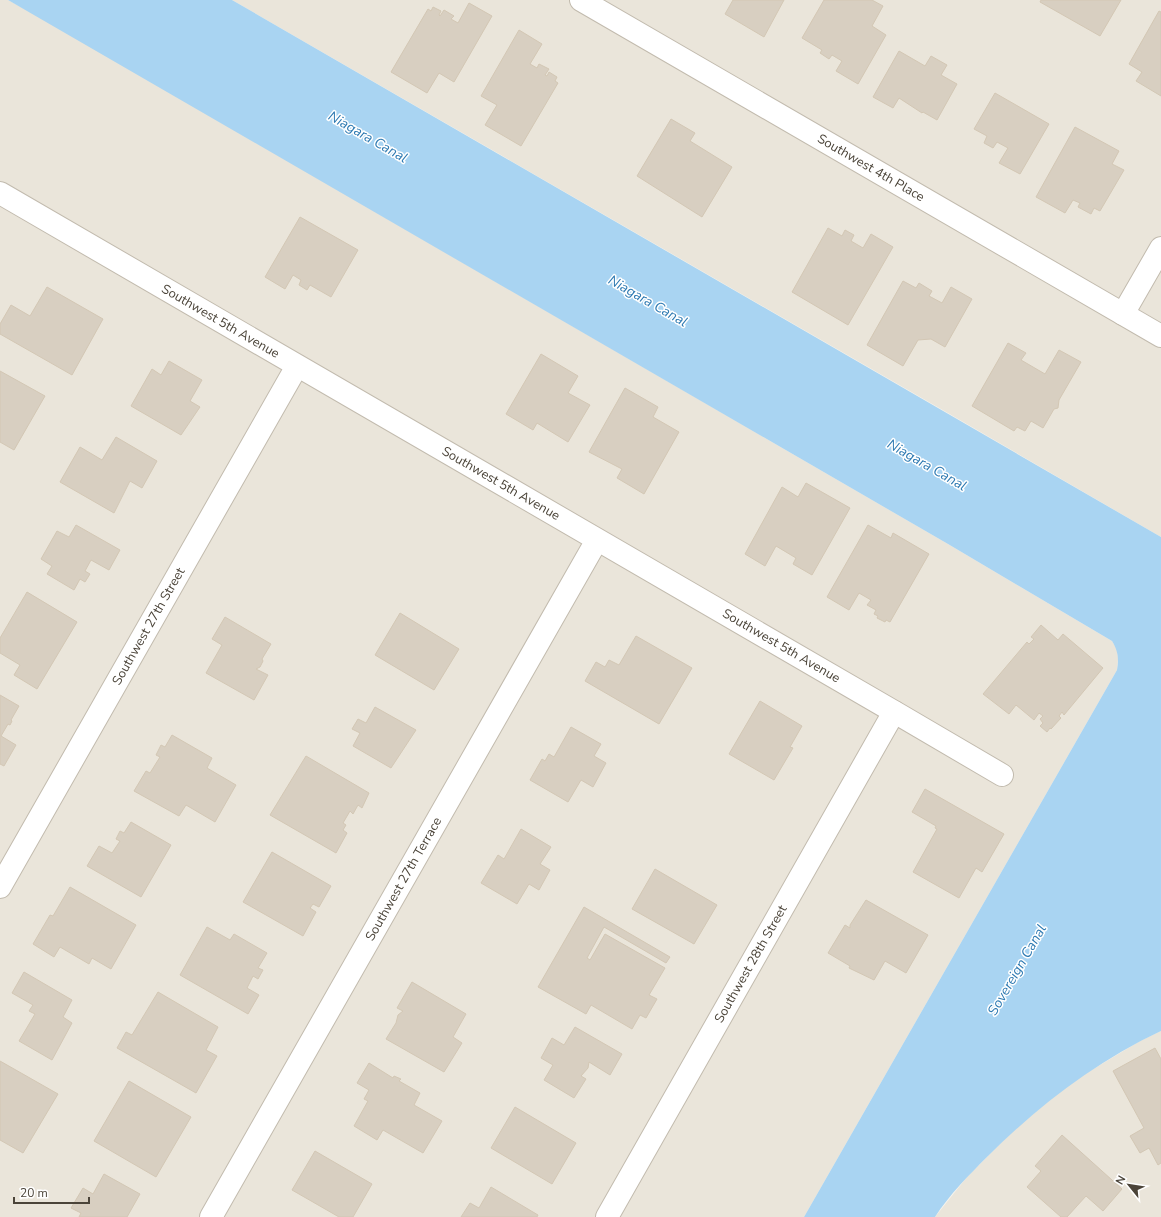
<svg xmlns="http://www.w3.org/2000/svg" width="1161" height="1217" font-family="'Nunito Sans',sans-serif">
	<style>
		.residential { fill: #eae5da }
		.water { fill: #a9d4f2 }
		.building { fill: #d8cfc1; stroke: #d3c7b4 }
		.lines { fill: none; stroke-linecap: round; stroke-linejoin: round }
		.minor-casing { stroke: #c2bbae; stroke-width: 24 }
		.minor { stroke: #fff; stroke-width: 22 }
		.labels { text-anchor: middle; dominant-baseline: central; stroke-width: 3; stroke-linejoin: round; paint-order: stroke }
		.street-label { font-size: 13px; fill: #4b4439; stroke: #fff }
		.water-label { font-size: 14px; font-style: italic; fill: #2e7ab2; stroke: #fff }
	</style>
	<rect width="100%" height="100%" fill="#f6f3ec"/>
	<g class="residential">
		<polygon points="0,0 8,0 34,14 948,544 1112,641 1117,649 1118,659 1117,670 804,1217 0,1217"/>
		<polygon points="232,0 1161,0 1161,537 941,409"/>
		<polygon points="1161,1031 1161,1217 935,1217 967,1177 1015,1129 1070,1083 1140,1041"/>
	</g>
	<path class="water" d="M8,0H232L1161,537V1031C1095,1062 1038,1106 987,1157C969,1175 949,1195 935,1217H804L1117,670C1119,658 1118,651 1112,641L948,544Z"/>
	<g class="building">
		<polygon points="733,0 784,0 764,37 725,14"/>
		<polygon points="824,0 872,0 883,6 872,26 886,35 858,84 836,71 842,61 832,55 829,59 820,53 822,50 802,38"/>
		<polygon points="1041,0 1121,0 1100,36 1040,2"/>
		<polygon points="469,3 492,16 454,82 439,73 427,93 391,72 428,9 431,11 433,7 441,11 439,15 440,16 444,10 454,16 451,19 458,23"/>
		<polygon points="1159,11 1161,12 1161,96 1136,81 1142,72 1129,64"/>
		<polygon points="519,30 542,44 530,64 537,68 539,64 549,69 545,75 547,76 549,72 557,77 555,81 558,83 521,146 485,125 497,105 481,96"/>
		<polygon points="899,51 925,66 931,56 947,65 941,75 957,84 937,120 923,112 922,113 899,98 893,108 873,97"/>
		<polygon points="995,93 1049,124 1020,174 999,163 1008,148 997,142 993,148 984,143 987,136 974,129"/>
		<polygon points="671,119 695,133 690,141 732,167 702,217 637,176"/>
		<polygon points="1075,127 1119,151 1112,164 1124,170 1100,211 1094,208 1091,214 1078,207 1080,203 1073,200 1065,213 1036,197"/>
		<polygon points="300,217 358,250 331,297 310,285 307,290 299,285 301,280 293,275 285,289 265,277"/>
		<polygon points="828,228 842,236 845,230 854,235 851,241 863,248 871,234 893,247 848,325 792,292"/>
		<polygon points="903,281 916,288 919,283 932,291 929,296 942,303 951,287 972,299 945,347 931,339 918,340 903,366 867,345"/>
		<polygon points="47,287 103,319 72,375 0,334 0,324 11,305 30,316"/>
		<polygon points="1008,343 1026,353 1021,360 1045,374 1059,350 1081,362 1059,400 1058,408 1054,409 1043,428 1031,421 1025,431 1017,427 1014,431 972,406"/>
		<polygon points="541,354 578,376 568,393 590,405 568,442 537,423 533,430 506,414"/>
		<polygon points="169,361 202,380 190,401 200,407 181,435 131,406 152,369 161,375"/>
		<polygon points="0,371 45,396 14,450 0,442"/>
		<polygon points="625,388 658,407 653,417 679,432 644,494 617,478 622,469 589,452"/>
		<polygon points="116,437 157,461 142,488 130,481 114,513 60,482 80,447 102,460"/>
		<polygon points="806,483 850,508 812,575 793,564 796,558 776,546 765,566 745,554 782,487 798,497"/>
		<polygon points="76,525 120,550 109,570 91,560 85,571 90,574 85,582 80,579 74,590 47,574 52,566 41,559 57,531 69,537"/>
		<polygon points="868,525 891,538 893,533 929,554 890,622 886,620 885,622 877,618 878,616 874,614 876,610 867,605 871,600 859,593 849,610 827,597"/>
		<polygon points="27,592 77,622 37,689 14,675 20,665 0,653 0,638"/>
		<polygon points="400,613 459,649 434,690 375,655"/>
		<polygon points="225,617 271,644 262,659 263,661 260,667 256,669 268,675 254,700 206,673 222,645 212,639"/>
		<polygon points="1041,625 1058,640 1063,634 1103,668 1064,715 1062,712 1059,716 1061,718 1051,729 1050,728 1047,732 1040,726 1043,723 1040,719 1043,716 1039,713 1034,720 1016,705 1009,714 983,694 1027,642 1029,644 1034,639 1031,637"/>
		<polygon points="636,636 692,668 659,724 585,681 596,662 605,667 609,660 619,665"/>
		<polygon points="0,695 19,706 11,720 12,721 10,725 8,724 1,736 16,745 4,766 0,764"/>
		<polygon points="760,701 802,726 790,747 793,748 774,780 729,754"/>
		<polygon points="375,707 416,730 391,768 353,746 360,733 352,729 358,719 366,723"/>
		<polygon points="571,727 601,744 594,756 606,763 593,787 581,780 568,802 530,780 542,759 545,761 549,754 554,757"/>
		<polygon points="172,735 212,758 207,768 236,785 215,822 186,805 179,816 134,791 146,771 150,773 160,757 156,755 161,745 165,747"/>
		<polygon points="306,756 369,793 362,808 358,805 353,814 350,811 343,823 346,825 343,830 347,833 336,853 270,815"/>
		<polygon points="925,789 1004,834 982,872 976,868 959,898 913,872 937,829 935,828 936,826 912,812"/>
		<polygon points="131,822 171,845 141,897 87,866 99,846 112,853 120,841 116,839 120,831 124,833"/>
		<polygon points="521,829 551,847 540,864 550,870 539,890 529,884 517,904 481,883 498,855 504,859"/>
		<polygon points="272,852 331,886 319,907 313,904 310,908 316,912 303,936 243,902"/>
		<polygon points="655,869 717,905 694,944 632,909"/>
		<polygon points="70,887 136,925 111,969 92,958 89,964 60,947 54,957 33,944 50,915 53,916"/>
		<polygon points="866,900 928,935 906,973 885,961 874,980 849,968 850,966 828,953 845,925 850,928 850,925"/>
		<polygon points="584,907 670,957 666,963 604,927 587,958 590,960 605,934 665,968 649,995 657,999 646,1018 640,1015 632,1029 591,1005 586,1014 538,987"/>
		<polygon points="207,927 230,940 234,934 267,953 258,968 263,970 258,979 253,976 247,988 259,995 248,1014 180,975"/>
		<polygon points="24,972 72,1000 63,1017 72,1023 52,1060 19,1041 35,1014 29,1011 33,1005 12,993"/>
		<polygon points="412,982 466,1014 453,1037 462,1043 444,1072 386,1039 396,1023 398,1015 403,1011 397,1008"/>
		<polygon points="158,992 218,1027 206,1050 217,1056 196,1093 117,1048 126,1032 132,1035"/>
		<polygon points="575,1027 622,1054 610,1075 589,1062 588,1068 581,1076 586,1079 574,1098 544,1080 553,1065 541,1058 552,1038 564,1045"/>
		<polygon points="1155,1048 1161,1059 1161,1163 1158,1165 1149,1148 1140,1153 1130,1136 1144,1128 1113,1071"/>
		<polygon points="0,1061 58,1094 23,1153 0,1140"/>
		<polygon points="369,1063 393,1078 394,1076 401,1079 399,1081 420,1093 414,1105 442,1121 423,1153 383,1130 377,1140 354,1126 368,1101 364,1099 369,1090 357,1083"/>
		<polygon points="129,1081 191,1117 156,1177 94,1141"/>
		<polygon points="515,1107 576,1143 552,1184 491,1148"/>
		<polygon points="1062,1135 1122,1189 1103,1211 1086,1196 1067,1217 1061,1217 1027,1187 1041,1171 1035,1166"/>
		<polygon points="315,1151 372,1184 353,1217 339,1217 292,1190"/>
		<polygon points="104,1174 140,1194 127,1217 79,1217 81,1213 71,1208 83,1188 93,1194"/>
		<polygon points="491,1187 538,1215 537,1217 461,1217 470,1203 479,1208"/>
	</g>
	<g class="lines">
		<g class="minor-casing">
			<g id="minor">
				<path id="s1" d="M581,0L1161,336"/>
				<path id="s2" d="M0,193C333,388 669,579 1002,775"/>
				<polyline points="1123,314 1161,248"/>
				<path id="s3" d="M0,887L297,366"/>
				<path id="s4" d="M211,1217L597,540"/>
				<path id="s5" d="M607,1217L894,712"/>
			</g>
		</g>
		<use href="#minor" class="minor"/>
	</g>
	<g class="labels">
		<g class="street-label">
			<text stroke="none"><textPath href="#s1" startOffset="335">Southwest 4th Place</textPath></text>
			<text stroke="none"><textPath href="#s2" startOffset="255">Southwest 5th Avenue</textPath></text>
			<text stroke="none"><textPath href="#s2" startOffset="579">Southwest 5th Avenue</textPath></text>
			<text stroke="none"><textPath href="#s3" startOffset="300">Southwest 27th Street</textPath></text>
			<text stroke="none"><textPath href="#s2" startOffset="903">Southwest 5th Avenue</textPath></text>
			<text stroke="none"><textPath href="#s4" startOffset="389">Southwest 27th Terrace</textPath></text>
			<text stroke="none"><textPath href="#s5" startOffset="291">Southwest 28th Street</textPath></text>
		</g>
		<g class="water-label">
			<text transform="translate(368 137) rotate(30)">Niagara Canal</text>
			<text transform="translate(648 301) rotate(30)">Niagara Canal</text>
			<text transform="translate(927 465) rotate(30)">Niagara Canal</text>
			<text transform="translate(1017 970) rotate(-60)">Sovereign Canal</text>
		</g>
	</g>
	<g transform="translate(1129 1185) rotate(300)" stroke="#ffffff" stroke-width="3" paint-order="stroke">
	<path d="M0-3L7 15L0 10L-7 15Z" fill="#4b4439"/>
	<text y="-6" font-size="11" font-weight="bold" text-anchor="middle" fill="#4b4439">N</text>
	</g>
	<path d="M14 1197v6h75v-6" fill="none" stroke="#4b4439" stroke-width="2"/>
	<text x="20" y="1197" font-size="12" fill="#4b4439" stroke="#ffffff" stroke-width="3" paint-order="stroke">20 m</text>
</svg>
